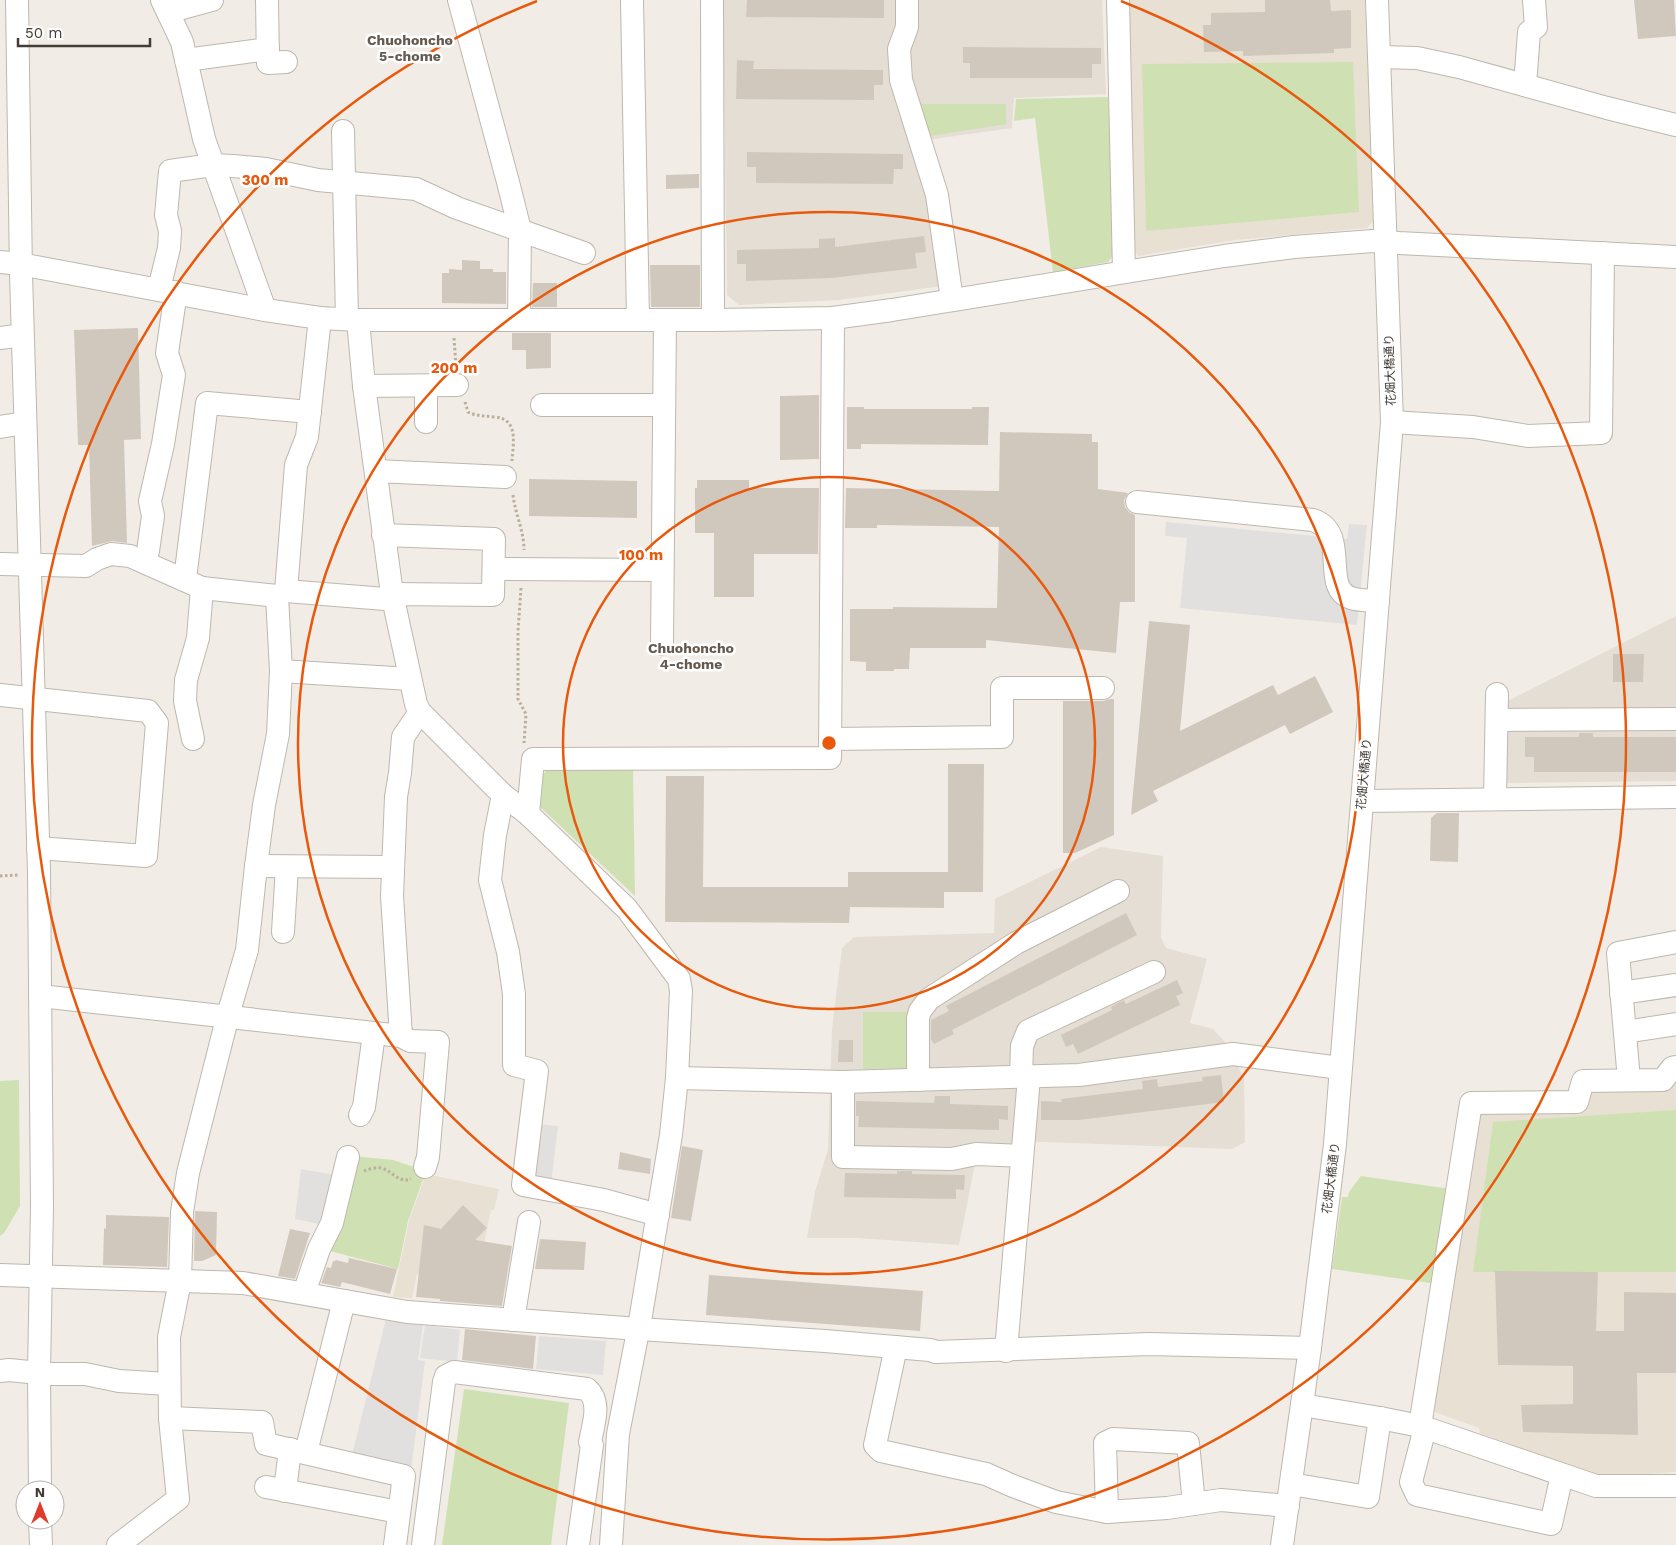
<svg xmlns="http://www.w3.org/2000/svg" width="1676" height="1545" font-family="'Work Sans','Noto Sans JP',sans-serif">
	<style>
		.residential { fill: #e4ded5 }
		.education { fill: #e8e0d2 }
		.green { fill: #cfe1b3 }
		.parking { fill: #e2e0de }
		.building { fill: #d1c8bd }
		.lines { fill: none; stroke-linecap: round; stroke-linejoin: round }
		.minor-casing { stroke: #beb7ad; stroke-width: 24 }
		.path { stroke: #bbae9d; stroke-width: 3; stroke-dasharray: 2.5 2.5; stroke-linecap: butt }
		.minor { stroke: #fff; stroke-width: 22 }
		.ring { fill: none; stroke: #e8590c; stroke-width: 2.5 }
		.labels { text-anchor: middle; dominant-baseline: central; stroke-width: 5; stroke-linejoin: round; paint-order: stroke }
		.street-label { font-size: 12px; fill: #433d36; stroke: #fff }
		.neighbourhood-label { font-size: 14px; font-weight: bold; fill: #645a4f; stroke: #fff }
		.centre { fill: #e8590c; stroke: #fff; stroke-width: 2.5 }
		.ring-label { font-size: 15px; text-anchor: middle; font-weight: bold; fill: #e8590c; stroke: #fff; stroke-width: 5; stroke-linejoin: round; paint-order: stroke }
	</style>
	<rect width="100%" height="100%" fill="#f1ede6"/>
	<g class="residential">
		<polygon points="723,0 1102,0 1106,94 1014,98 1012,128 927,140 957,284 839,300 739,305 727,295"/>
		<polygon points="1676,616 1676,781 1500,783 1502,704"/>
		<polygon points="1101,847 1163,856 1161,937 1166,948 1207,959 1190,1023 1213,1029 1224,1041 1244,1078 1245,1142 1232,1149 1018,1141 1015,1161 976,1159 959,1245 857,1238 807,1238 815,1192 828,1149 832,1029 842,948 854,937 994,933 995,899"/>
	</g>
	<g class="education">
		<polygon points="1127,0 1365,0 1374,220 1367,228 1235,240 1138,256 1134,250"/>
		<polygon points="1676,1074 1676,1472 1619,1476 1592,1474 1480,1433 1479,1428 1432,1411 1476,1108 1586,1091"/>
		<polygon points="426,1174 499,1189 494,1210 491,1210 485,1239 477,1259 463,1279 417,1274 412,1298 393,1297 409,1221"/>
	</g>
	<g class="green">
		<polygon points="1353,62 1359,212 1146,231 1142,64"/>
		<polygon points="1108,97 1114,254 1108,262 1053,272 1035,118 1014,121 1016,99"/>
		<polygon points="920,104 1006,104 1006,124 930,136"/>
		<polygon points="550,767 633,767 635,896 538,805 543,774"/>
		<polygon points="863,1012 912,1012 913,1068 863,1069"/>
		<polygon points="19,1080 20,1206 4,1233 0,1236 0,1081"/>
		<polygon points="1676,1110 1676,1272 1473,1272 1493,1122"/>
		<polygon points="353,1156 393,1160 426,1171 408,1221 398,1269 326,1250"/>
		<polygon points="1361,1176 1450,1189 1437,1284 1332,1269 1342,1197 1348,1197 1349,1192"/>
		<polygon points="464,1389 569,1403 551,1545 442,1545"/>
	</g>
	<g class="parking">
		<polygon points="1166,522 1347,539 1349,524 1367,525 1357,625 1180,608 1187,538 1165,536"/>
		<polygon points="537,1124 558,1126 551,1184 535,1182"/>
		<polygon points="301,1169 335,1175 324,1225 295,1219"/>
		<polygon points="386,1319 423,1325 418,1360 425,1361 411,1470 352,1455"/>
		<polygon points="425,1325 460,1330 457,1362 420,1358"/>
		<polygon points="539,1336 606,1341 603,1375 536,1369"/>
	</g>
	<g class="building">
		<polygon points="747,0 884,0 884,18 746,17"/>
		<polygon points="1265,0 1330,0 1331,11 1351,10 1351,48 1334,49 1334,53 1243,56 1243,51 1204,52 1203,25 1211,25 1211,13 1265,12"/>
		<polygon points="1634,0 1674,0 1676,36 1638,39"/>
		<polygon points="963,47 1101,48 1101,64 1092,64 1092,78 970,78 970,63 963,63"/>
		<polygon points="737,60 754,61 753,69 883,70 883,85 874,85 874,100 736,99"/>
		<polygon points="747,152 903,154 903,169 894,169 893,184 756,183 756,167 747,167"/>
		<polygon points="699,174 699,188 666,189 666,175"/>
		<polygon points="924,236 926,252 915,253 917,268 831,278 746,281 746,264 737,264 737,250 819,248 819,239 835,238 835,247"/>
		<polygon points="462,260 480,261 480,269 493,269 493,272 506,272 506,304 442,303 442,273 449,273 449,269 462,270"/>
		<polygon points="650,265 700,265 700,307 651,307"/>
		<polygon points="533,283 557,283 557,307 532,307"/>
		<polygon points="138,328 141,439 124,440 127,543 112,541 92,546 89,445 78,445 74,330"/>
		<polygon points="512,333 551,333 551,368 526,369 526,350 512,350"/>
		<polygon points="819,395 819,459 780,460 780,396"/>
		<polygon points="847,407 864,407 864,409 972,409 972,407 989,407 988,445 861,444 861,449 847,449"/>
		<polygon points="1000,432 1092,434 1092,442 1098,442 1098,489 1128,493 1124,500 1125,507 1129,512 1135,515 1135,602 1120,602 1116,653 986,640 986,648 910,648 909,669 894,669 894,671 866,671 866,662 850,661 850,609 893,609 893,607 997,608 999,527 877,525 877,528 845,528 846,488 999,491"/>
		<polygon points="529,479 637,481 637,518 529,516"/>
		<polygon points="697,480 749,480 749,488 819,488 818,554 754,554 754,597 714,597 714,533 695,533 695,488 697,488"/>
		<polygon points="1149,621 1190,625 1180,731 1273,685 1278,695 1315,676 1333,712 1290,734 1285,725 1153,791 1158,801 1131,815"/>
		<polygon points="1613,654 1644,654 1643,682 1613,682"/>
		<polygon points="1110,699 1114,699 1114,835 1075,853 1063,853 1063,701 1103,701"/>
		<polygon points="1579,733 1593,733 1593,737 1676,737 1676,772 1534,772 1534,757 1525,757 1525,737 1579,737"/>
		<polygon points="948,764 984,764 983,892 944,892 944,908 850,907 849,923 665,922 666,776 704,776 703,887 848,887 848,872 948,872"/>
		<polygon points="1437,813 1459,813 1458,862 1430,861 1431,818"/>
		<polygon points="1126,913 1137,935 952,1030 954,1034 934,1044 931,1039 931,1020 949,1011 946,1006"/>
		<polygon points="1177,980 1183,993 1176,996 1180,1005 1078,1054 1073,1044 1066,1047 1061,1035 1112,1010 1111,1007 1124,1000 1126,1004"/>
		<polygon points="839,1040 853,1040 853,1062 838,1062"/>
		<polygon points="1221,1075 1224,1102 1079,1120 1041,1120 1041,1101 1062,1102 1061,1099 1143,1089 1142,1081 1157,1079 1158,1087 1203,1081 1202,1077"/>
		<polygon points="935,1096 950,1096 950,1104 1008,1106 1008,1120 999,1119 999,1130 858,1127 859,1116 856,1116 856,1101 934,1103"/>
		<polygon points="682,1146 703,1150 691,1221 671,1218"/>
		<polygon points="620,1152 651,1159 650,1174 618,1169"/>
		<polygon points="897,1171 912,1171 912,1174 965,1175 964,1190 956,1189 956,1199 844,1197 845,1173 897,1174"/>
		<polygon points="463,1205 487,1228 475,1240 512,1246 502,1306 440,1301 440,1299 416,1297 424,1225 441,1229"/>
		<polygon points="195,1211 217,1212 216,1255 202,1261 194,1261"/>
		<polygon points="106,1215 169,1217 167,1267 103,1265 104,1228 106,1229"/>
		<polygon points="290,1229 310,1233 295,1279 278,1276"/>
		<polygon points="540,1239 586,1242 584,1270 535,1269"/>
		<polygon points="349,1258 397,1269 390,1294 342,1282 340,1287 321,1283 327,1267 331,1268 333,1261 335,1261 336,1260 348,1263"/>
		<polygon points="1495,1271 1598,1272 1596,1331 1624,1331 1624,1292 1676,1293 1676,1373 1637,1373 1638,1435 1523,1432 1521,1405 1573,1404 1573,1366 1498,1365"/>
		<polygon points="709,1275 923,1291 920,1331 706,1315"/>
		<polygon points="465,1329 536,1336 533,1369 462,1360"/>
	</g>
	<g class="lines">
		<g class="minor-casing">
			<g id="minor">
				<polyline points="17,0 21,274 39,872 42,1206 39,1373 40,1490"/>
				<polyline points="162,0 182,42 204,139 265,310"/>
				<polyline points="267,0 268,63 286,62"/>
				<polyline points="459,0 508,182 520,230 519,320"/>
				<polyline points="632,0 638,319"/>
				<polyline points="712,0 713,320"/>
				<polyline points="907,0 907,27 899,49 901,80 937,195 952,300"/>
				<polyline points="1118,0 1124,272"/>
				<polyline points="168,12 212,0"/>
				<polyline points="1379,57 1417,58 1459,67 1607,108 1676,125"/>
				<polyline points="186,60 268,49"/>
				<polyline points="1525,85 1529,32 1536,27 1534,0"/>
				<polyline points="343,131 347,319"/>
				<polyline points="0,262 20,264 265,310 320,318 358,320 713,320 833,318 892,310 1224,256 1294,247 1373,241 1399,243 1676,257"/>
				<polyline points="159,289 169,248 170,231 166,215 170,171 213,165 233,166 266,169 318,180 416,189 457,208 584,253"/>
				<polyline points="358,320 364,386 392,594 416,704 420,712 503,795 528,814 627,909 679,979 681,991 677,1078 671,1135 640,1321 618,1434 611,1545"/>
				<polyline points="0,338 22,335"/>
				<polyline points="364,386 457,385"/>
				<polyline points="542,405 664,405"/>
				<polyline points="426,422 426,386"/>
				<polyline points="1392,422 1473,427 1528,436 1601,433 1603,253"/>
				<polyline points="0,427 25,423"/>
				<polyline points="376,471 505,477"/>
				<path d="M1137,502L1313,520C1351,533 1320,588 1351,598C1359,601 1369,600 1378,601"/>
				<polyline points="144,561 148,551 153,516 150,501 163,444 174,375 167,353 176,292"/>
				<polyline points="0,564 86,566 97,559 111,554 130,556 202,588 277,596 286,591 385,599 392,594 493,595 494,539 383,535"/>
				<polyline points="494,569 662,570"/>
				<polyline points="185,579 207,403 310,412"/>
				<polyline points="286,591 296,465 307,437 320,318"/>
				<polyline points="662,644 665,320"/>
				<polyline points="281,671 410,679"/>
				<polyline points="0,695 148,711 157,723 146,856 38,848"/>
				<polyline points="1497,720 1676,719"/>
				<polyline points="193,739 185,701 186,680 198,638 202,588"/>
				<polyline points="830,739 1002,737 1002,688 1103,688"/>
				<polyline points="503,795 495,835 490,880 508,952 514,994 514,1065 537,1071 523,1185 604,1200 658,1215"/>
				<polyline points="1495,798 1497,694"/>
				<polyline points="1363,801 1676,797"/>
				<polyline points="528,814 533,759 830,758 833,318"/>
				<polyline points="256,866 393,867"/>
				<polyline points="283,932 287,867"/>
				<polyline points="1621,993 1676,985"/>
				<polyline points="40,996 401,1036 392,896 396,797 400,773 403,737 420,712"/>
				<polyline points="1625,1032 1676,1024"/>
				<polyline points="401,1036 410,1041 438,1042 428,1157 425,1167"/>
				<polyline points="1021,1077 1022,1046 1028,1031 1154,972"/>
				<polyline points="677,1078 843,1082 1079,1075 1233,1054 1340,1068"/>
				<polyline points="918,1080 918,1018 920,1011 929,999 1016,943 1118,891"/>
				<polyline points="1629,1080 1618,953 1676,942"/>
				<polyline points="843,1082 843,1157 952,1159 976,1154 1022,1156"/>
				<polyline points="360,1115 364,1107 374,1034"/>
				<polyline points="0,1275 243,1283 407,1312 639,1329 825,1341 930,1350 936,1352 1149,1344 1310,1348"/>
				<polyline points="304,1293 319,1249 332,1223 348,1157"/>
				<polyline points="513,1320 529,1222"/>
				<polyline points="896,1347 875,1445 881,1451 986,1474 1013,1486 1056,1502 1107,1512 1167,1508 1221,1500 1288,1506"/>
				<polyline points="1006,1351 1029,1077"/>
				<polyline points="0,1371 9,1370 49,1374 85,1374 119,1381 168,1384"/>
				<polyline points="1302,1405 1380,1418 1420,1426 1596,1486 1676,1486"/>
				<polyline points="170,1418 262,1422 266,1444 404,1476 395,1545"/>
				<polyline points="1420,1426 1471,1103 1577,1102 1583,1081 1663,1080 1672,1068 1676,1067"/>
				<polyline points="1425,1428 1411,1482 1417,1495 1551,1524 1562,1475"/>
				<polyline points="306,1452 344,1301"/>
				<polyline points="1291,1484 1368,1497 1380,1418"/>
				<polyline points="266,1487 399,1512"/>
				<polyline points="285,1491 290,1449"/>
				<polyline points="1107,1512 1105,1443 1113,1439 1188,1443 1194,1504"/>
				<polyline points="40,1520 41,1545"/>
				<polyline points="118,1545 178,1499 170,1418 169,1337 180,1281 182,1212 188,1173 228,1015 247,950 256,866 264,805 278,734 281,671 277,596"/>
				<path d="M423,1545L444,1382L446,1376L454,1372L587,1389C602,1402 593,1425 590,1442L592,1445L578,1545"/>
				<polyline points="1282,1545 1310,1348 1335,1144 1392,422 1377,0"/>
			</g>
		</g>
		<g class="path">
			<polyline points="454,338 456,367"/>
			<path d="M465,402L468,412C476,416 485,416 495,417C519,419 513,444 512,461"/>
			<path d="M513,495C515,513 524,531 524,550"/>
			<polyline points="521,588 518,631 518,699 526,714 524,743"/>
			<polyline points="0,876 19,875"/>
			<path d="M364,1171C370,1169 378,1166 384,1169C394,1173 399,1183 411,1179"/>
		</g>
		<use href="#minor" class="minor"/>
	</g>
	<g class="ring">
		<circle cx="829" cy="743" r="266"/>
		<circle cx="829" cy="743" r="531"/>
		<path d="M1121 1A797 797 0 1 1 537 1"/>
	</g>
	<g class="labels">
		<g class="street-label">
			<text transform="translate(1390 370) rotate(-92)">花畑大橋通り</text>
			<text transform="translate(1364 774) rotate(-85)">花畑大橋通り</text>
			<text transform="translate(1331 1178) rotate(-83)">花畑大橋通り</text>
		</g>
		<g class="neighbourhood-label">
			<text x="410" y="40">Chuohoncho<tspan x="410" dy="16">5-chome</tspan></text>
			<text x="691" y="648">Chuohoncho<tspan x="691" dy="16">4-chome</tspan></text>
		</g>
	</g>
	<circle cx="829" cy="743" r="8" class="centre"/>
	<g class="ring-label">
		<text x="265" y="185">300 m</text>
		<text x="454" y="373">200 m</text>
		<text x="641" y="560">100 m</text>
	</g>
	<g transform="translate(40 1505)"><circle r="24" fill="#ffffff" stroke="#b4b1af"/>
	<path d="M0-4L9 19L0 12L-9 19Z" fill="#e03c2e"/>
	<text y="-8" font-size="14" font-weight="bold" text-anchor="middle" fill="#433d36">N</text>
	</g>
	<path d="M18 38v8h132v-8" fill="none" stroke="#433d36" stroke-width="2.5"/>
	<text x="25" y="38" font-size="15" fill="#433d36" stroke="#ffffff" stroke-width="4" paint-order="stroke">50 m</text>
</svg>
